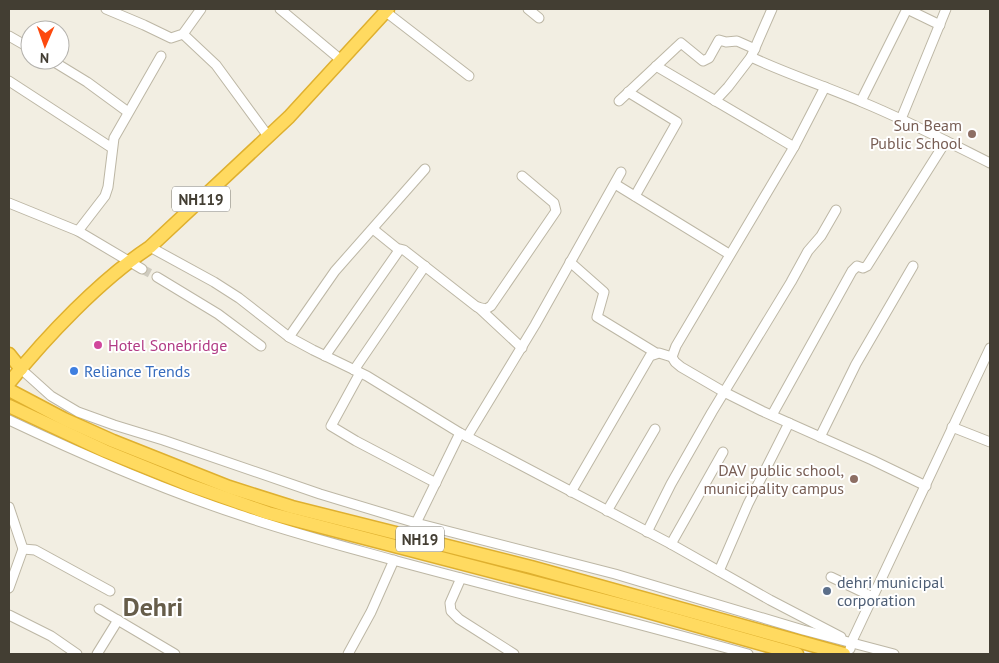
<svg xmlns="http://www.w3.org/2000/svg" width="999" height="663" font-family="'PT Sans',sans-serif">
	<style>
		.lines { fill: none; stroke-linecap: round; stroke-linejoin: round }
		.minor-tunnel { stroke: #cfcbbf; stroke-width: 9; stroke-dasharray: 9 4.5; stroke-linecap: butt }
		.minor-casing { stroke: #bdb7a5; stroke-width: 11 }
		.highway-casing { stroke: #dfb02f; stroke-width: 15 }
		.minor { stroke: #fff; stroke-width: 9 }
		.highway { stroke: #ffda60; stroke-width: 12 }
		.education-dot { fill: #8d6e63; stroke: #fff; stroke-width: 2 }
		.hotel-dot { fill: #d1479c; stroke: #fff; stroke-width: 2 }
		.shop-dot { fill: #3f7fe0; stroke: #fff; stroke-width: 2 }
		.service-dot { fill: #5c6f8a; stroke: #fff; stroke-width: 2 }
		.labels { text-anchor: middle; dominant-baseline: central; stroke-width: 4; stroke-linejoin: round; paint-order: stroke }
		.shield { fill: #fff; stroke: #7b7870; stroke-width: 1 }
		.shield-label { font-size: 15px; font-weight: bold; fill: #433e33 }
		.education-label { font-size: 16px; fill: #785e54; stroke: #fff; text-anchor: end }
		.hotel-label { font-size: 16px; fill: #b23c85; stroke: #fff; text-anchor: start }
		.shop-label { font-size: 16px; fill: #366cbe; stroke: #fff; text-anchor: start }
		.service-label { font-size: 16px; fill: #4e5e75; stroke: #fff; text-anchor: start }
		.town-label { font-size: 26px; font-weight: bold; fill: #665d4a; stroke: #fff }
	</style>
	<rect width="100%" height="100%" fill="#f2eee2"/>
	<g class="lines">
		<polyline class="minor-tunnel" points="142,269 157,277"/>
		<g class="minor-casing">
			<g id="minor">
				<polyline points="106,9 144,25 171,38 183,34 201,9"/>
				<polyline points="280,9 341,60"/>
				<polyline points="528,9 539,18"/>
				<polyline points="907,9 940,25"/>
				<polyline points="386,12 469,76"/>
				<polyline points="183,34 216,65 268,136"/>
				<polyline points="9,36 30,48"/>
				<path d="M751,57C787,74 825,86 862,102C906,120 948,142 990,163"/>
				<polyline points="51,60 87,82 128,112"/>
				<polyline points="656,66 794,147"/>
				<polyline points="9,81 112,148"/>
				<polyline points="825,87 794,147 676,346 672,357 675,362 681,367 724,392 762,411 872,460 926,486"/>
				<polyline points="628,92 677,122 635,196"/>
				<polyline points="619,101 681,43 703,61 709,58 719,40 726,42 737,41 755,49"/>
				<polyline points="715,101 728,87 751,57 772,9"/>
				<polyline points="861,101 907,9"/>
				<polyline points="901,119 946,9"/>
				<polyline points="615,184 729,254"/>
				<polyline points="9,203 78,231 142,269"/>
				<polyline points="373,229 399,250"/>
				<polyline points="78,231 105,196 108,187 114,138 161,56"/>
				<polyline points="150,247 214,282 239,298 289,337 313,350 367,376 460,433 671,544 770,600 841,637"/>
				<polyline points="570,262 604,292 597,317 656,353"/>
				<polyline points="157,277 218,314 261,346"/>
				<polyline points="478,307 522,348"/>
				<polyline points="289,337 335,271 425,169"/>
				<polyline points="325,356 400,249 404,250 477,307 486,309 491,306 556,211 554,203 522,176"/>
				<polyline points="21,369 51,396 78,412 114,425 163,440 320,494 416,523 615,574 803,630 894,654"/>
				<polyline points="354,370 425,266"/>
				<polyline points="360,373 331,426 356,441 436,483"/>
				<polyline points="772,415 852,271 857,266 863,268 867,266 946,141"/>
				<path d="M9,420C85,456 163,490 243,516C293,533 343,546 393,560C512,592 630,621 748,654"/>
				<polyline points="952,427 990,442"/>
				<polyline points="467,437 535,325 621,172"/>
				<polyline points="820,437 856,364 913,266"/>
				<polyline points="571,492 650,356 659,353 672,357"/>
				<polyline points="9,507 23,549 9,588"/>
				<polyline points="607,511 655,429"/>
				<polyline points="416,523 460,433"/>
				<polyline points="647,532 671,484 712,412 791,282 808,251 821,236 836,210"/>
				<polyline points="671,544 723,452"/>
				<polyline points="23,549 35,550 110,591"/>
				<polyline points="719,571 748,504 789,423"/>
				<polyline points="831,577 873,597"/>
				<polyline points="461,578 450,603 451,611 459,619 514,654"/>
				<polyline points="99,609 175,654"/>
				<polyline points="9,615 51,636 77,654"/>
				<polyline points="850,649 852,641 990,348"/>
				<polyline points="97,654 118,620"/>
				<polyline points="348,654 371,612 394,560"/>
			</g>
		</g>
		<g class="highway-casing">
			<g id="highway">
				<polyline points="9,354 21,369"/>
				<path d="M9,383C46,337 100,280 150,247L289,117L388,9"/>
				<polyline points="9,390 64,419 113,441 229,487 292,507 531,567 844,654"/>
				<polyline points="9,406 105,451 189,485 268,513 641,610 797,654"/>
			</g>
		</g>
		<use href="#minor" class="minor"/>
		<use href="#highway" class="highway"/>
	</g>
	<g class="education-dot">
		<circle cx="972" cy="134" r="5"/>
		<circle cx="854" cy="479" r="5"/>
	</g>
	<circle class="hotel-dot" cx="98" cy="345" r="5"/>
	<circle class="shop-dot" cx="74" cy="371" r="5"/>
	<circle class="service-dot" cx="827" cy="591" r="5"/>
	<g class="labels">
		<g class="shield">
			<rect x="172" y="186.5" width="58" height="25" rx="4"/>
			<rect x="396" y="526.5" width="48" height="25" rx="4"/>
		</g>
		<g class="shield-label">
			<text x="201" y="199">NH119</text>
			<text x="420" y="539">NH19</text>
		</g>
		<g class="education-label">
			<text x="962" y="125">Sun Beam<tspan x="962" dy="18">Public School</tspan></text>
			<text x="844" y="470">DAV public school,<tspan x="844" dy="18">municipality campus</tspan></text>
		</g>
		<g class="hotel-label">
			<text x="108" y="345">Hotel Sonebridge</text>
		</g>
		<g class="shop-label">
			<text x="84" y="371">Reliance Trends</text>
		</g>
		<g class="service-label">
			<text x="837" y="582">dehri municipal<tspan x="837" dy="18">corporation</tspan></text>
		</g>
		<g class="town-label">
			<text x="153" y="606">Dehri</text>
		</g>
	</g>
	<rect width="999" height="663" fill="none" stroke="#433e33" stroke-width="20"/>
	<g transform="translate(45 45) rotate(182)"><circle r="24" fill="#ffffff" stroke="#b4b2ad"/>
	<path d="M0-4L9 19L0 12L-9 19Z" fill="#fd490e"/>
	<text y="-8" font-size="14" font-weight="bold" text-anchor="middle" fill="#433e33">N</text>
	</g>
</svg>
